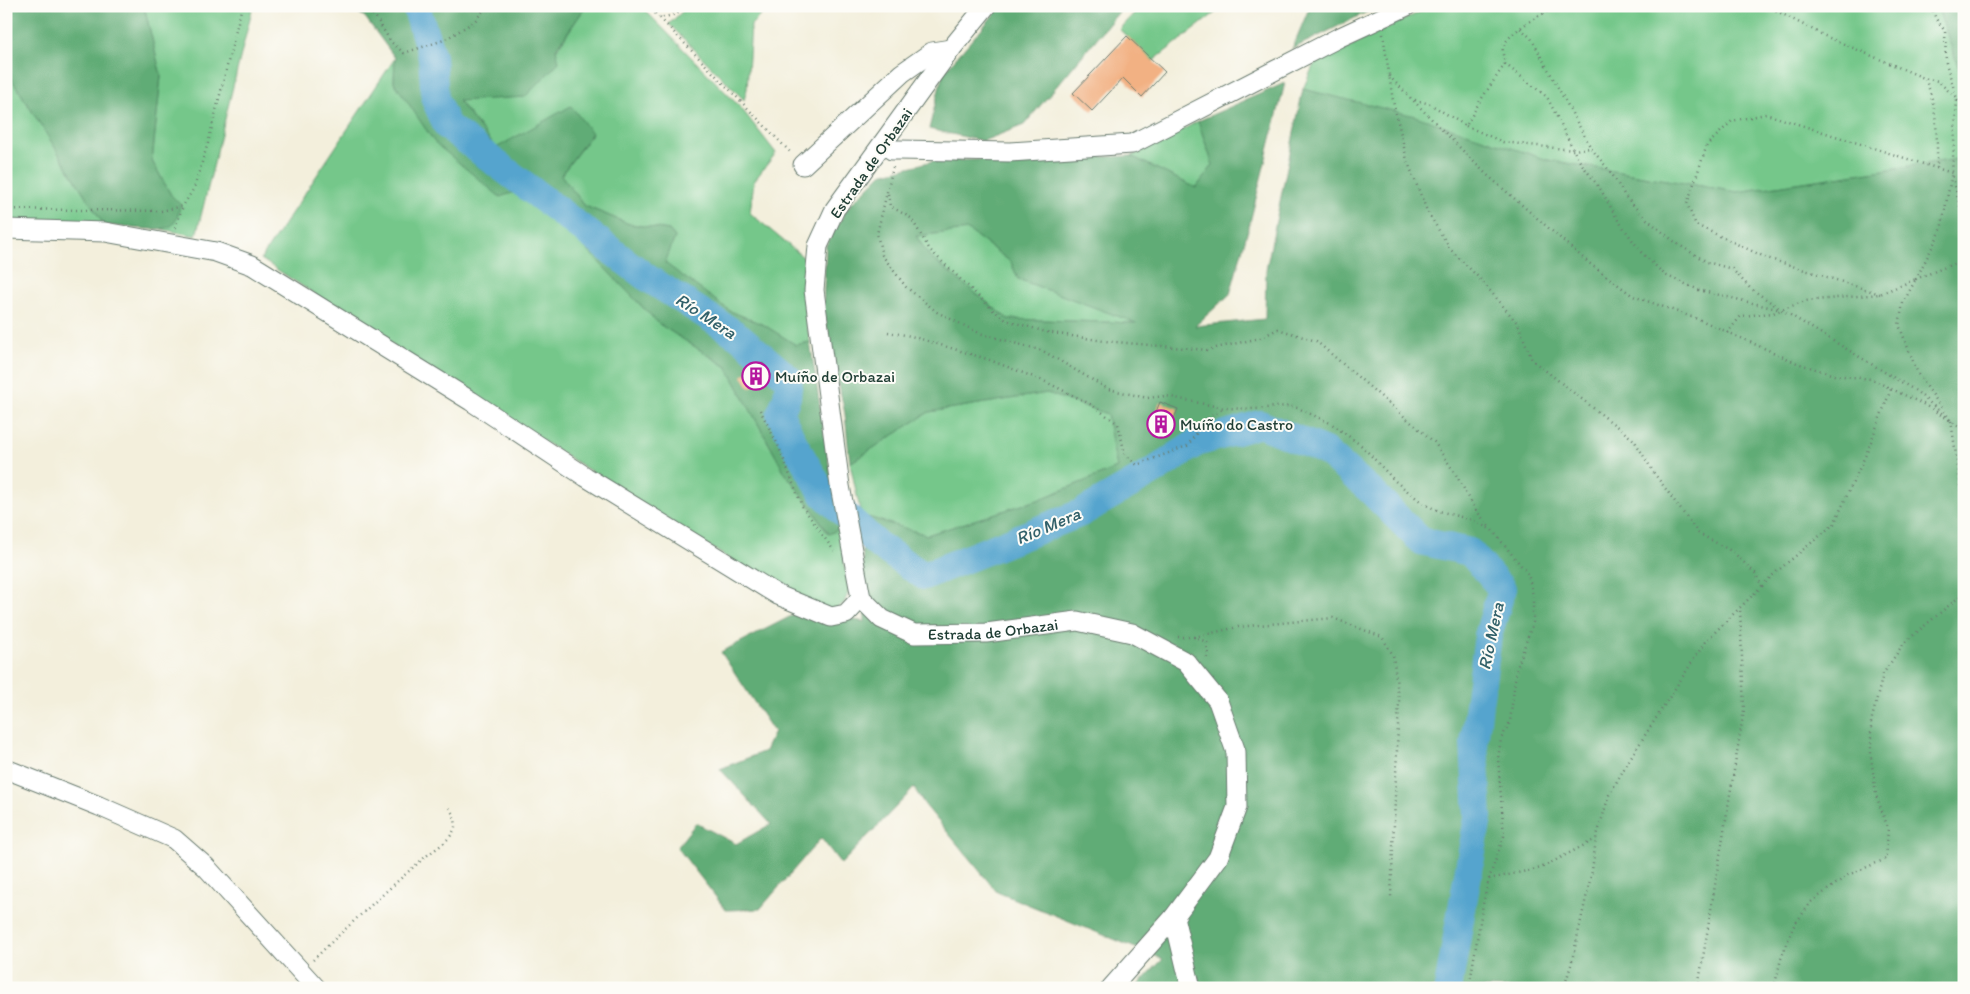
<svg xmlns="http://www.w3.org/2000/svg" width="1970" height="994" font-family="Itim,sans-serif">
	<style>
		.green { fill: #75c78a; stroke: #4a825f }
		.forest { fill: #60ac76; stroke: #407455; fill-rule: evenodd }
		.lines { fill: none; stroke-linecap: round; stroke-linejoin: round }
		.river { stroke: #54a4ce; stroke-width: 28 }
		.building { fill: #f2b183 }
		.minor-casing { stroke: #697b6f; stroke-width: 21 }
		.path { stroke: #697b6f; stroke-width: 2.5; stroke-dasharray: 1 4; stroke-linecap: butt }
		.minor { stroke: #fff; stroke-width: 19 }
		.labels { text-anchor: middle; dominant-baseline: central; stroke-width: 4; stroke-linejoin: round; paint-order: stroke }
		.street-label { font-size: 16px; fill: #1f3d34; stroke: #fdfcf7 }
		.poi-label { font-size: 16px; fill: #1f3d34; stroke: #fdfcf7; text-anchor: start }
		.water-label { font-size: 18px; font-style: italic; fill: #32616a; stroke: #fdfcf7 }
	</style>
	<rect width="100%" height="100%" fill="#fdfcf7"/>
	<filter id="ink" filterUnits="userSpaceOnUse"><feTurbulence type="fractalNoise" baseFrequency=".02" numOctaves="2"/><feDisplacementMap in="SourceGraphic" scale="10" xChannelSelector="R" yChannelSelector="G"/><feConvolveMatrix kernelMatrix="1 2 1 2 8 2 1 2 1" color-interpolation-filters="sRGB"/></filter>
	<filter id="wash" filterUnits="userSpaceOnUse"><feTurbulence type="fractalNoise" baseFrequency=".0096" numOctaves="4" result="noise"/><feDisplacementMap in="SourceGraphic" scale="20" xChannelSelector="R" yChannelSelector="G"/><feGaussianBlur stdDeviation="1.12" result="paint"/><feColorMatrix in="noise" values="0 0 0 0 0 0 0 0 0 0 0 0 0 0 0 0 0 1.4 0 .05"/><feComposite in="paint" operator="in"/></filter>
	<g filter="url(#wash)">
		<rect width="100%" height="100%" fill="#f3efdc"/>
		<g class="green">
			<polygon points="144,6 253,6 196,236 161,229 171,225 171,195 152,161 161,76"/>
			<path d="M586,6H641L741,108L776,153L754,181L750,213L809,262C801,291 805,312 810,342L796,345L764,325L730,311L664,263L675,237L669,230L629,224L585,206L561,175L592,134L496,148L458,100L525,97Z"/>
			<polygon points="688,6 770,6 751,25 747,89 744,100 669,24"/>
			<polygon points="1141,6 1224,6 1153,61 1119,29"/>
			<polygon points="1432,6 1937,6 1964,83 1964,158 1737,192 1548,160 1303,89 1314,64"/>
			<polygon points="395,58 394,82 527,187 659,324 727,367 785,473 807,501 828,534 839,529 849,591 844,603 837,608 826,610 780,591 401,351 261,259"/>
			<polygon points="6,70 104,225 6,226"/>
			<polygon points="1198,121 1213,165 1196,188 1131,156 1159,143"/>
			<polygon points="968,230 1011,262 1018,279 1138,323 1008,319 930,257 916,236"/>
			<polygon points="1047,393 1107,414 1117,468 1038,500 927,535 861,515 850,463 929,412"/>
		</g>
		<g class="forest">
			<path d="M6,6H144L161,76L152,161L171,195L180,204C179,211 178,221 171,226C161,233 118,226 104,225L6,70Z"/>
			<polygon points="348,6 586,6 556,49 559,62 525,97 458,101 496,148 571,106 592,133 561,175 585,206 629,224 669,230 675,237 665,263 730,311 764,325 796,345 810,342 839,529 829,534 807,501 785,473 727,367 659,324 527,188 500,197 435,143 394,82 395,58 365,17"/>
			<polygon points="1001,6 1124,6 1024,125 983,141 929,129 943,73"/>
			<polygon points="1310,6 1379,6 1292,49"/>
			<polygon points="1937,6 1964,6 1964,83"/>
			<path d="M1285,83L1249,226L1230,294L1195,326L1265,319L1266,270L1303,89L1415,116L1548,160L1737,192L1964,158V988H1135L1163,959L997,892L925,805L914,788L841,864L821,838L760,909L726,910L677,847L696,823L736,844L771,824L720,769L765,751L774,732L721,652L803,610L865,622L861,515L927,535L1038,500L1117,468L1107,414L1047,393L929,412L850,463L845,414L823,308L826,245L848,207L881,174L933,161L1131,156L1196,188L1213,165L1198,121ZM968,230L1011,262L1018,279L1136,323L1008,319L930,257L916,236Z"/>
		</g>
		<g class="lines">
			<polyline class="river" points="416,6 432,57 435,99 447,126 646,277 740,337 789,379 787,397 780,414 796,447 824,495 877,544 924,576 1081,513 1157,469 1196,443 1260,424 1325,451 1371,491 1421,541 1470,552 1502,589 1488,636 1474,743 1478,817 1448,988"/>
		</g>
		<g id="blocks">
			<g class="building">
				<polygon points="1127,36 1165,72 1142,97 1123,78 1092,111 1073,93"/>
				<polygon points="763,363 771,375 750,388 742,376"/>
				<polygon points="1160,402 1178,409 1167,436 1149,429"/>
			</g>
		</g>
	</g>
	<g filter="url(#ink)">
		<use href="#blocks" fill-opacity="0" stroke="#697b6f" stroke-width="1"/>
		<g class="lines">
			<g class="minor-casing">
				<g id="minor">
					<path id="s1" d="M986,6L951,49L835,209L818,246L814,290L840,486L861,598L882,619L914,634L986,633L1077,621L1132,633L1186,662L1218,701L1236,752L1237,807L1218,858L1174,917L1111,988"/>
					<polyline points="885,142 892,150 899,150 1010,152 1132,144 1338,38 1407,6"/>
					<polyline points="803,165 902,73 932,52 951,49"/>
					<polyline points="6,229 105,232 216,252 252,265 471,401 586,477 778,595 831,617 846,614 861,598"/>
					<polyline points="6,769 99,806 174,839 206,867 316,988"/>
					<polyline points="1174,917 1191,988"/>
				</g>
			</g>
			<g class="path">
				<polyline points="360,6 375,16 391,42 404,53 444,40 474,22 487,6"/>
				<polyline points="648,6 660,18 677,14 685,6"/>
				<polyline points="1537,6 1544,14"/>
				<polyline points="1767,6 1825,36 1924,78 1938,81 1957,99 1952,173 1941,230 1916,279 1958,262 1964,261"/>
				<polyline points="1931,6 1936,19 1945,31 1946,63 1957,99 1964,111"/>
				<polyline points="660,18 791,153"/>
				<polyline points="1383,34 1393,101 1407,160 1427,211 1451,250 1482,281 1518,324 1532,360 1634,440 1654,473 1698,533 1733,552 1755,573 1762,586 1705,642 1631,757 1609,795 1596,839 1592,871 1571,965 1564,988"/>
				<polyline points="1505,64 1547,97 1578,159 1601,190 1618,220 1641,252 1665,275 1699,290 1781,310"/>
				<polyline points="1389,76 1486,174 1589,263 1633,296 1703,321 1797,363 1834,375 1871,379 1923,404 1951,421 1916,391 1782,310 1750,288 1732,269 1707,262 1676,243 1643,216 1625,196 1612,174 1591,148 1531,38 1520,28"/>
				<path d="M1925,79C1938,107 1937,137 1937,168"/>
				<path d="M1415,100L1430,104L1466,126L1480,101L1505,64C1504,59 1502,53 1503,48C1507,32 1544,12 1559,6"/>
				<polyline points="1466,126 1503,142 1573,150 1591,148"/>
				<polyline points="893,167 877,234 882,255 906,287 937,312 979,333 1043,351 1108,389 1147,398 1166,396 1224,408 1256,409 1286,406 1298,408 1332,424 1362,446 1395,481 1424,504 1439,511 1472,520 1492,530 1528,574 1533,595 1533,622 1516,671 1510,722 1501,739 1498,759 1504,836 1489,879 1483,904 1469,988"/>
				<polyline points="888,194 890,206 911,218 930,250 993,310 1006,320 1046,332 1104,341 1207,350 1260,338 1278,329 1316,341 1434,442 1455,473 1476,510 1491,529"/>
				<polyline points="6,209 161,211 183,206 194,188 208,143 242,6"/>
				<polyline points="175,228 183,206"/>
				<polyline points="1880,294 1767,258 1696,225 1687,204 1707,145 1732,121 1766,114 1952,173 1960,208 1964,216"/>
				<polyline points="888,332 911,336 987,359 1044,381 1092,405 1118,424 1125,454 1137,465 1187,446 1208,418 1224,408"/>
				<polyline points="1727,333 1741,316 1773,313 1805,301 1880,294 1916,279 1903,303 1899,325 1918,374 1951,421 1964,431"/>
				<polyline points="760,410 778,445 802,506 834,551"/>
				<polyline points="1951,421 1964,509"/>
				<polyline points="1762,586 1775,573 1834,524 1867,452 1891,389"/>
				<polyline points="1178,637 1194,637 1207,642 1208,655 1205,661"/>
				<polyline points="1194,637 1238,627 1333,618 1382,637 1393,655 1399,701 1391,897"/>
				<polyline points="1489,879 1541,868 1596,839"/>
				<path d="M313,960C349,925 386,891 424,858C433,850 449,842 454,830C458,820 453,813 447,806"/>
				<polyline points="1698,988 1744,710 1740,607"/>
				<polyline points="1774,988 1781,959 1793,927 1811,902 1848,875 1886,859 1888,828 1876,795 1871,757 1871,722 1883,674 1904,643 1959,597 1964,584"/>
			</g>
			<use href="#minor" class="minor"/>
		</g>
	</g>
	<defs>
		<g id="building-ring" transform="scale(1.4375)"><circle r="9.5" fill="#fdfcf7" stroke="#b5179e" stroke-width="1.5"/><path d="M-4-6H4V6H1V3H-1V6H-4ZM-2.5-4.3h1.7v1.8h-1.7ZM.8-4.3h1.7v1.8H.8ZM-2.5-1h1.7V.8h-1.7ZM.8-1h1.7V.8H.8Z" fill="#b5179e"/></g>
	</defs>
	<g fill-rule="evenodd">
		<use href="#building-ring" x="756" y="376"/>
		<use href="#building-ring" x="1161" y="424"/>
	</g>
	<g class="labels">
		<g class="street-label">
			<text transform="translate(871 163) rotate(-55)">Estrada de Orbazai</text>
			<text stroke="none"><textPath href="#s1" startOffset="794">Estrada de Orbazai</textPath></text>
		</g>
		<g class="poi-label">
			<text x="775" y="376">Muíño de Orbazai</text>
			<text x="1180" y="424">Muíño do Castro</text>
		</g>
		<g class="water-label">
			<text transform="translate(706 316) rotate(33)">Río Mera</text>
			<text transform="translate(1048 526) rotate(-23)">Río Mera</text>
			<text transform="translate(1491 636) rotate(-78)">Río Mera</text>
		</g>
	</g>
	<rect width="1970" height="994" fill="none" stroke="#fdfcf7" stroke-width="25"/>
</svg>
